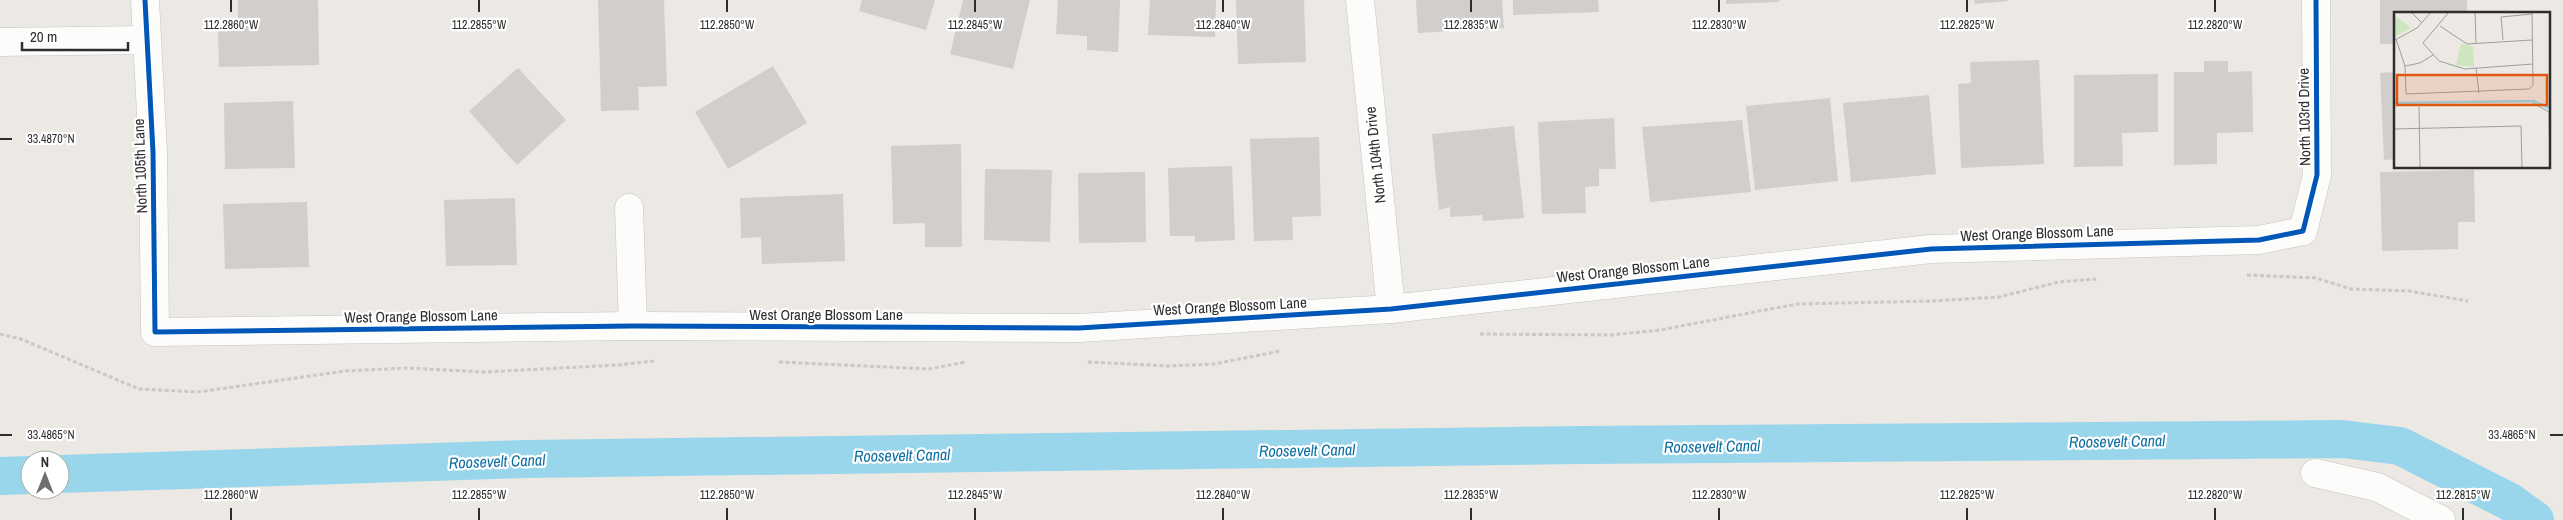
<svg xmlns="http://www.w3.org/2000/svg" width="2563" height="520" font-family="'Archivo Narrow',sans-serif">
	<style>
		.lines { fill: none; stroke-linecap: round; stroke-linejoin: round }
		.canal { stroke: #99d6ec; stroke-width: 38 }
		.building { fill: #d1cecb }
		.minor-casing { stroke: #c5c4c5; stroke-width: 29 }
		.path { stroke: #c9c9c8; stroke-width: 3; stroke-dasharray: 4 2.5; stroke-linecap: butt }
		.minor { stroke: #fcfcfb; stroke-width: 28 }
		.cycleway-casing { stroke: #fff; stroke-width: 8 }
		.cycleway { stroke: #0057b8; stroke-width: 5 }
		.ticks { fill: none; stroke: #2e2e2e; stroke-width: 2 }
		.labels { text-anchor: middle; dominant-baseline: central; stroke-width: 4.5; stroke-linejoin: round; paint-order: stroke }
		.street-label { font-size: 15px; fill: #2e2e2e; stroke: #fff }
		.water-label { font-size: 16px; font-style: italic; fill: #0d6fa3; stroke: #fff }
		.inset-river { fill: none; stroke: #99d6ec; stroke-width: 2.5 }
		.inset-road { fill: none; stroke: #a09e9b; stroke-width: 1 }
		.view { fill: #df570e; fill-opacity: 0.15; stroke: #df570e; stroke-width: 2.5 }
		.inset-edge { fill: none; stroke: #2e2e2e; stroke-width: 2.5 }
		.ticks-label { font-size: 12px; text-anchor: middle; fill: #2e2e2e; stroke: #fff; stroke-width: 4.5; stroke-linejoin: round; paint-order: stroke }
	</style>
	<rect width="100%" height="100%" fill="#ece8e4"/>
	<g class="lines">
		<g class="canal">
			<polyline points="60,474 527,459 1582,445 2342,439 2400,446 2510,502 2535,520"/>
			<polyline points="0,476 30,475"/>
		</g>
	</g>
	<g class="building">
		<polygon points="238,0 318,0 319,65 219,67 218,28 238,28"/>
		<polygon points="598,0 664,0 667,86 638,87 639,110 601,111"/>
		<polygon points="862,0 935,0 926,30 859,11"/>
		<polygon points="963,0 1030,0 1013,69 950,54"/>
		<polygon points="1058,0 1120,0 1118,52 1087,50 1087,36 1056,34"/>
		<polygon points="1150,0 1216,0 1215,37 1148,35"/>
		<polygon points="1236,0 1304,0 1306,62 1238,64"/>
		<polygon points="1416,0 1502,0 1504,28 1418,33"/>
		<polygon points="1513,0 1598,0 1599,12 1513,15"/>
		<polygon points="1726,0 1779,0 1780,2 1726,4"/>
		<polygon points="1974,0 2008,0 2008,1 1975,4"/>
		<polygon points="2380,0 2467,0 2467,14 2396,14 2396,44 2380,44"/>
		<polygon points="2039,60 2044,164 1961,168 1958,84 1971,83 1970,62"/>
		<polygon points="2204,61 2228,61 2228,72 2252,71 2253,132 2217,133 2217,164 2174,165 2174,72 2204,72"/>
		<polygon points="773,66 807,123 728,169 695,112"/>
		<polygon points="518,68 566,120 517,165 469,111"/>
		<polygon points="2396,72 2396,159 2384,160 2380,73"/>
		<polygon points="2158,74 2158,132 2122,133 2123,166 2074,167 2074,75"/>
		<polygon points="1929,95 1936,174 1851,182 1843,103"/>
		<polygon points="1830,98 1838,181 1755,190 1746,106"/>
		<polygon points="293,101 295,168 225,169 224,103"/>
		<polygon points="1614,118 1616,169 1599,169 1599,186 1585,187 1586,213 1542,214 1538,122"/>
		<polygon points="1742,120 1751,192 1650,202 1642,127"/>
		<polygon points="1514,126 1524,218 1483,221 1482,215 1450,217 1450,207 1439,210 1432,134"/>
		<polygon points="1319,137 1321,216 1292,217 1293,240 1254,241 1250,139"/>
		<polygon points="961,144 962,247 925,247 925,223 893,224 891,146"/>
		<polygon points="1232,166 1235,240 1195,242 1195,236 1170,236 1168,168"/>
		<polygon points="985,169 1052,170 1050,242 984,240"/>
		<polygon points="2474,170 2475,222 2458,222 2458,249 2382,251 2380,172"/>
		<polygon points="1145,172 1146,242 1079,243 1078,173"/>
		<polygon points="843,194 845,261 762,264 761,237 741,238 740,198"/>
		<polygon points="515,198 517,265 446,266 444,200"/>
		<polygon points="307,202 309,267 225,269 223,204"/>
	</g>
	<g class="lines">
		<g class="minor-casing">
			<g id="minor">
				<polyline points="145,0 153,152 155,332 633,326 1079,328 1391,309 1931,249 2259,240 2303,231 2317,175 2316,0"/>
				<polyline points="1360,0 1391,309"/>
				<polyline points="0,42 147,40"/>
				<polyline points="629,208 633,326"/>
				<polyline points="2315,473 2377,487 2441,520"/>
			</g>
		</g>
		<g class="path">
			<polyline points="2247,275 2316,278 2351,289 2409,291 2468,301"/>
			<polyline points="0,334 21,339 139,389 198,392 345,371 406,368 485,372 617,365 654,361"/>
			<polyline points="1480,334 1611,335 1660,330 1797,304 1933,301 1999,297 2059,282 2096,279"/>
			<polyline points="779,362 929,369 965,362"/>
			<polyline points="1088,362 1169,366 1214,364 1280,351"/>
		</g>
		<use href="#minor" class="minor"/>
		<g class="cycleway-casing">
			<polyline id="cycleway" points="145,0 153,152 155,332 633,326 1079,328 1391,309 1931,249 2259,240 2303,231 2317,175 2316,0"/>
		</g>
		<use href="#cycleway" class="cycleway"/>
	</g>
	<path class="ticks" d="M231,0V12M479,0V12M727,0V12M975,0V12M1223,0V12M1471,0V12M1719,0V12M1967,0V12M2215,0V12M0,139H12M0,435H12M2550,435H2563M231,508V520M479,508V520M727,508V520M975,508V520M1223,508V520M1471,508V520M1719,508V520M1967,508V520M2215,508V520M2463,508V520"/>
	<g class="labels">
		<g class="street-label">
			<text transform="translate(2304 117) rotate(-91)">North 103rd Drive</text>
			<text transform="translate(1375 155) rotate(-96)">North 104th Drive</text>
			<text transform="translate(140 166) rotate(-92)">North 105th Lane</text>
			<text transform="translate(2037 233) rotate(-2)">West Orange Blossom Lane</text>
			<text transform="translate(1633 269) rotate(-6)">West Orange Blossom Lane</text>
			<text transform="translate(1230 306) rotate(-3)">West Orange Blossom Lane</text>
			<text x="826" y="314">West Orange Blossom Lane</text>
			<text transform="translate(421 316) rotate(-1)">West Orange Blossom Lane</text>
		</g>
		<g class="water-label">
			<text transform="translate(2117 441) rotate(-1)">Roosevelt Canal</text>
			<text transform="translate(1712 446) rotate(-1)">Roosevelt Canal</text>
			<text transform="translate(1307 450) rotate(-1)">Roosevelt Canal</text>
			<text transform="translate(902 455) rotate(-1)">Roosevelt Canal</text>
			<text transform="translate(497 461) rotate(-2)">Roosevelt Canal</text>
		</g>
	</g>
	<g transform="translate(2394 12)">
		<rect width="156" height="156" fill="#ece8e4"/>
		<path d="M0,3L17,16L0,25ZM67,32L79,34L80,55L62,53Z" fill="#cee6be"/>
		<path class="inset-river" d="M0,91L140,89L157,97"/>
		<path class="inset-road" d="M17,0L28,11M55,0L29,31L45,49L71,57L139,52M81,0L82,31M46,14L73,32L138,28M2,27L11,54L12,82L135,77L139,73L138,0M1,28L23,16L37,0M109,28L107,5L138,2M11,54L26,51L39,43M82,56L85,81M139,91L155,100L156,156M25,95L26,156M0,117L127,114L128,156"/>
		<path class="view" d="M3,63H153V93H3Z"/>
		<rect width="156" height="156" class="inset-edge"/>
	</g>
	<g class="ticks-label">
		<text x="231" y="29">112.2860°W</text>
		<text x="479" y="29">112.2855°W</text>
		<text x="727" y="29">112.2850°W</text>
		<text x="975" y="29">112.2845°W</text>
		<text x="1223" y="29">112.2840°W</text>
		<text x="1471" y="29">112.2835°W</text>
		<text x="1719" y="29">112.2830°W</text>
		<text x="1967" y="29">112.2825°W</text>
		<text x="2215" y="29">112.2820°W</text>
		<text x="51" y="143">33.4870°N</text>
		<text x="51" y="439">33.4865°N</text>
		<text x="2512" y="439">33.4865°N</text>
		<text x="231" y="499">112.2860°W</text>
		<text x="479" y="499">112.2855°W</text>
		<text x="727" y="499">112.2850°W</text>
		<text x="975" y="499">112.2845°W</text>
		<text x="1223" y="499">112.2840°W</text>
		<text x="1471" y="499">112.2835°W</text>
		<text x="1719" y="499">112.2830°W</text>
		<text x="1967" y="499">112.2825°W</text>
		<text x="2215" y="499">112.2820°W</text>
		<text x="2463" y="499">112.2815°W</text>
	</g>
	<g transform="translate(45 475)"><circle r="24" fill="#ffffff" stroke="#ababab"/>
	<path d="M0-4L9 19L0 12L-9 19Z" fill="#706f6e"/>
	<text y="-8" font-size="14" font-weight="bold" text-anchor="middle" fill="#2e2e2e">N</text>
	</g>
	<path d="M22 42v8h106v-8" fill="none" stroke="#2e2e2e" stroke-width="2.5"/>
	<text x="30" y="42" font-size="15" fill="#2e2e2e" stroke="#ffffff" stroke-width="4" paint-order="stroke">20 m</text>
</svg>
